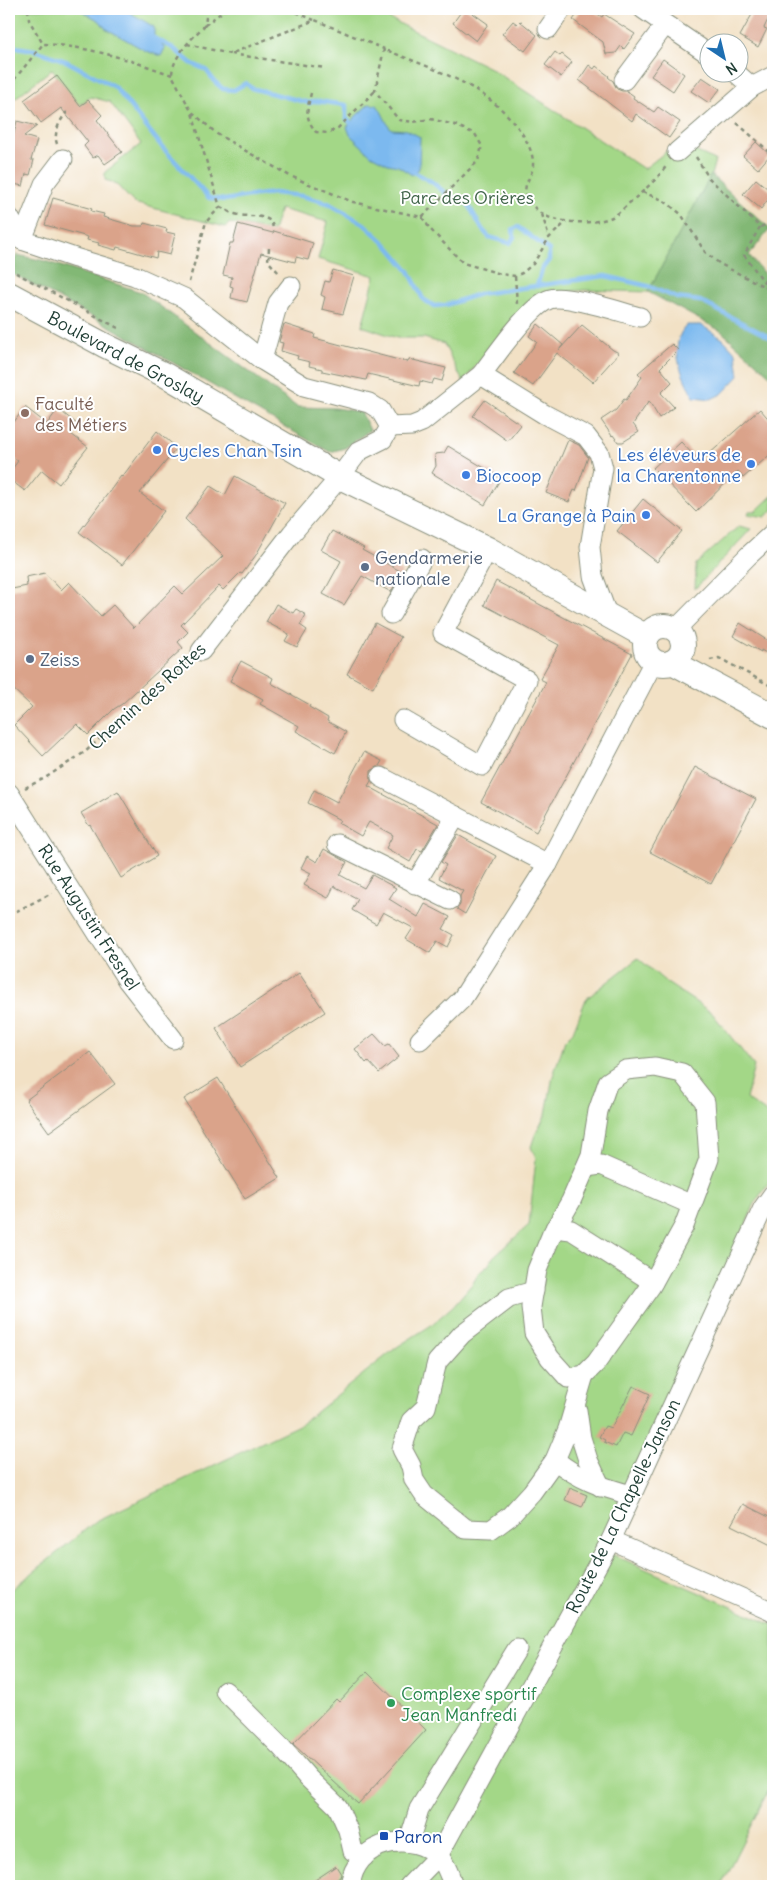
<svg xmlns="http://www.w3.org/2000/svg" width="782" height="1895" font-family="Delius,sans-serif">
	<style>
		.green { fill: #a3d787; stroke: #618a5e }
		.forest { fill: #82b874; stroke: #507a54 }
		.water { fill: #7cb9ef; stroke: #4e7b92 }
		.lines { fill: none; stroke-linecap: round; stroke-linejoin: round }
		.stream { stroke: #7cb9ef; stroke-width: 4.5 }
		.building { fill: #daa38a }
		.minor-casing { stroke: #888f7c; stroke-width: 21 }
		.major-casing { stroke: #888f7c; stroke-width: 26 }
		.path { stroke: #888f7c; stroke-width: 2.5; stroke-dasharray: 4 4; stroke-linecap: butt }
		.minor { stroke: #fff; stroke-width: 19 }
		.major { stroke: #fff; stroke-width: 24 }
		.education-dot { fill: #8d6e63; stroke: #fff; stroke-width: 2 }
		.shop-dot { fill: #3f7fe0; stroke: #fff; stroke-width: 2 }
		.service-dot { fill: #5c6f8a; stroke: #fff; stroke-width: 2 }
		.leisure-dot { fill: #2e9e5b; stroke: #fff; stroke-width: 2 }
		.transit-dot { fill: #1a4fb4; stroke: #fff; stroke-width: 2 }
		.labels { text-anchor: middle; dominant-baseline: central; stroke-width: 4; stroke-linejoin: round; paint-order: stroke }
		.park-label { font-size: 18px; fill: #406449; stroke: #fff }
		.street-label { font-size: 18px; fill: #1f3d34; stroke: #fff }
		.education-label { font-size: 18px; fill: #785e54; stroke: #fff; text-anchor: start }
		.shop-label { font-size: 18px; fill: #366cbe; stroke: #fff; text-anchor: start }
		.service-label { font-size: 18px; fill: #4e5e75; stroke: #fff; text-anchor: start }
		.leisure-label { font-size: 18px; fill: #27864d; stroke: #fff; text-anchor: start }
		.transit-label { font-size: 18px; fill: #164399; stroke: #fff; text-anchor: start }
	</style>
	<rect width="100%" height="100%" fill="#fff"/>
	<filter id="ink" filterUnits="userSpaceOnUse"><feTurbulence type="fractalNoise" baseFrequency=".02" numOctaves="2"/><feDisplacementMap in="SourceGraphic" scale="10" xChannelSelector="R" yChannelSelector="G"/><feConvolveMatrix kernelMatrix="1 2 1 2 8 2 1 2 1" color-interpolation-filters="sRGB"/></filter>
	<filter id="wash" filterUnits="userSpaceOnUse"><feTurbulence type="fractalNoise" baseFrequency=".0096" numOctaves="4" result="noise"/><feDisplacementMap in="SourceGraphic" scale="20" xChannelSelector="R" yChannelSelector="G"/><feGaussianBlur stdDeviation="1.12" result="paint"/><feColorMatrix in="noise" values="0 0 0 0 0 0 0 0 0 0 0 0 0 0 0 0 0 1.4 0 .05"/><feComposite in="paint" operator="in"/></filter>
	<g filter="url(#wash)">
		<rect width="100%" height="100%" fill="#f2e1c5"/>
		<g class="green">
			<polygon points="9,9 370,9 490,68 644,169 677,143 715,160 711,175 648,292 585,290 539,294 510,323 463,382 444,344 424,338 397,338 362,326 375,276 318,259 328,222 280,209 273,231 230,223 225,227 134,203 115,183 105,180 105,172 141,144 110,102 91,97 79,105 52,69 9,103"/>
			<polygon points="773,495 773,510 765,517 748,514 749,511 756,511"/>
			<polygon points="739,526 751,529 695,589 696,564"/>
			<polygon points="638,958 667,983 712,1013 754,1066 746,1099 773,1117 773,1176 756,1201 659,1423 600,1549 773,1625 773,1781 721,1885 725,1886 9,1886 9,1592 96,1521 301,1424 397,1347 430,1326 453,1306 473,1283 479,1273 489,1265 493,1257 529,1225 536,1158 531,1147 535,1135 546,1114 553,1076 565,1040 573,1032 586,999"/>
		</g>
		<g class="forest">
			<polygon points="711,175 770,229 749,255 773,285 773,378 721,331 648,292"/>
			<path d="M17,255L45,261L141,292L297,407L335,408L361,412L370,430L345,448L330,452C222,393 118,328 9,272V269Z"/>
		</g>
		<g class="water">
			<polygon points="78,9 124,9 154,27 154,36 165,48 161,56 146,51 105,28 100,21"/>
			<path d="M369,104L377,105C383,112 385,122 391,129L407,130L420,137L419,169L412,175L398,166L388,164L371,155L350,135L347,127L356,116Z"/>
			<path d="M687,325H701L723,339L736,353L739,376L722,394L711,399L694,397C682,377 667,344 687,325Z"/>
		</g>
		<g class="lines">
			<g class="stream">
				<polyline points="152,37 173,48 191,63 206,70 215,82 223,89 234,90 246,83 251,88 309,103 317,101 346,105 346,118 354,126"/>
				<polyline points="9,46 35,50 66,61 115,87 163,148 209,198 225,200 249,196 274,193 302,196 328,203 364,224 388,246 409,271 423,299 434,306 446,305 479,294 605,276 648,286 677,298 700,301 773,339"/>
				<polyline points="412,168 414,172 432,182 449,196 468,204 482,229 489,237 510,243 514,237 513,229 518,227 549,250 549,260 542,269 537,286"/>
			</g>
		</g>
		<g id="blocks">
			<g class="building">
				<polygon points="463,9 467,9 488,24 476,41 453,23"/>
				<polygon points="581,9 590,9 602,17 604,14 635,34 624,49 621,46 616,53 606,54 603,42 573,20"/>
				<polygon points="755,9 773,9 764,28 767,29 758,47 740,36"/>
				<polygon points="513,21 517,24 520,21 537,35 525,51 502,34"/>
				<polygon points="555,52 560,56 562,54 572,62 561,77 545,65"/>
				<polygon points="663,59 684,74 673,91 651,76"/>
				<polygon points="589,65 594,69 596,66 601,70 609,76 608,77 613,81 617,89 622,91 627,91 634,96 633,98 654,112 658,107 680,122 669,138 636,114 632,121 579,80"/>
				<polygon points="57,76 80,106 88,100 102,115 97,120 122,152 105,164 98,155 93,158 84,146 88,142 61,108 41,123 24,100"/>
				<polygon points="702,77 720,89 709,103 691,91"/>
				<polygon points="17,121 37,126 24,136 37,140 31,160 34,160 30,175 26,174 23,186 9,183 9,167 13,151 10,150"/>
				<polygon points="756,142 770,155 758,169 743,156"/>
				<polygon points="756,179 773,193 761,209 743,194"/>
				<polygon points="53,198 92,209 91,211 104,214 103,217 134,226 143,226 144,223 167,229 166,232 175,234 170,255 157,252 156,258 117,247 116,250 98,245 99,243 87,240 88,237 45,225"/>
				<polygon points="238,224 273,233 274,231 313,243 308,260 296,257 295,262 261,253 247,302 231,298 233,287 230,286 232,277 223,275 230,243 233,243"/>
				<polygon points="333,270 354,276 343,314 322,309 325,297 321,295 325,281 329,282"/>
				<polygon points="284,324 315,334 314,338 326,341 395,359 408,362 409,359 446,368 442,381 434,379 432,384 420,381 419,386 368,374 366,380 322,371 322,369 309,366 310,362 297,359 298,356 281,351 283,343 279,342"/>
				<polygon points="538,324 563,345 559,350 582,325 613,350 619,353 593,382 557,353 533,386 514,373 537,342 529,336"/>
				<polygon points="672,344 678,350 660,368 672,382 661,393 674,407 659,418 649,401 633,424 639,432 623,442 618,442 613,435 612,436 601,420 616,410 624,399 626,400 642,377 638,373"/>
				<polygon points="485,400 521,425 508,441 473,416"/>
				<polygon points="25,407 47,424 58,409 77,424 71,434 88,447 59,484 42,470 25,491 9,479 9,473 18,461 9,454 9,418 14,422"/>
				<polygon points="760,409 773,424 773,452 743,478 738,471 696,512 653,468 681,442 700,462"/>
				<polygon points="157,431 177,448 140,493 164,511 122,565 79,532 121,476 122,477"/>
				<polygon points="568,440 579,445 588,457 576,491 574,490 569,502 546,493"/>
				<polygon points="448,446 501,478 485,505 432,473 436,466 435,454 444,453"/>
				<polygon points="235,476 285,503 256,555 242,574 240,573 223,590 219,586 181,625 188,632 178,642 183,648 122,704 114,709 88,735 77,724 43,756 14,725 32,707 9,685 9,593 12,589 27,586 26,577 45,573 61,590 69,582 101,616 113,605 134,628 175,586 183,594 223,556 185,519 210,486 225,495"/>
				<polygon points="643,499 682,531 657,562 617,531"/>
				<polygon points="332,531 364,548 362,550 402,572 391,592 362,576 344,605 323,594 341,561 321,550"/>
				<polygon points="496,581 632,654 536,832 481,802 546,682 540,679 559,645 484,605"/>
				<polygon points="276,604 293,613 296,609 306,615 300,625 307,630 297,647 285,641 289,634 266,622"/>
				<polygon points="375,623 401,637 373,688 347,674"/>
				<polygon points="740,623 773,644 768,654 761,650 761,652 733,636"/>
				<polygon points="241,661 273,678 271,683 310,705 309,707 328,718 327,721 346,732 335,753 296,731 299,726 260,704 263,699 230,681"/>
				<polygon points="364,752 382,761 379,766 371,771 371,781 368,786 438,824 422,851 417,849 410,862 386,848 393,835 369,822 361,836 338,823 340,820 308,803 314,790 337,802"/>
				<polygon points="695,767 756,799 711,884 650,852"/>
				<polygon points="118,791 157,856 121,878 90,825 89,826 81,813"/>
				<polygon points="458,835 496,856 465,914 457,909 460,905 460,896 463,891 439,878 446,865 441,862"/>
				<polygon points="324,849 347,862 340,875 364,888 372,875 396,888 389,899 418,917 425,904 450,917 443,929 454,935 448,947 437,941 430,953 406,939 413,928 383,912 376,924 352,910 358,899 334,886 328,898 304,885 311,873 301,868 307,856 317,862"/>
				<polygon points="299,973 325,1012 240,1067 216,1028"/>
				<polygon points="374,1034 385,1046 389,1044 399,1057 379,1073 368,1061 366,1063 355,1049"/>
				<polygon points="90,1052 115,1084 49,1132 26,1100"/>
				<polygon points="218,1078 280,1178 245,1199 184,1099"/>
				<polygon points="633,1386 650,1394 631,1436 623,1433 616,1447 604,1442 605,1440 599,1437 605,1426 611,1428"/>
				<polygon points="570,1488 587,1495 582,1507 565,1500"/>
				<polygon points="743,1504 773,1519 773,1546 731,1525"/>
				<polygon points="367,1672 426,1730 358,1804 293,1744 336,1699 339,1702"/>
				<polygon points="336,1866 341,1874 340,1877 327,1886 306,1886"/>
			</g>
		</g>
	</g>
	<g filter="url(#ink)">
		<use href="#blocks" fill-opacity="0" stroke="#888f7c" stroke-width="1"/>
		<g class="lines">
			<g class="minor-casing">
				<g id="minor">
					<polyline points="643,9 710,55"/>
					<polyline points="548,29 562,9"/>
					<polyline points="735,72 752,87"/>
					<polyline points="624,80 665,25"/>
					<polyline points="677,152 752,87 773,76"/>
					<polyline points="9,217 22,240"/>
					<polyline points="22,240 75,258 135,276 184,298 262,360 304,386 369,403 380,410 390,427 383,439 359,451 347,467"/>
					<polyline points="22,240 44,184 63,159"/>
					<polyline points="262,360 278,303 291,286"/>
					<path d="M481,375C495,357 530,305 550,299C567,294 620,312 640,317"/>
					<polyline points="390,427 412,426 422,422 481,375 544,414 586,436 599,453 603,468 590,547 593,576 607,614"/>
					<polyline points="391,614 422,559"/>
					<polyline points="675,630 748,556 773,533"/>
					<polyline points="201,651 292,533 340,477"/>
					<polyline points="403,720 482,766 527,680 443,633 488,549"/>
					<polyline points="381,777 548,864"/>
					<polyline points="9,793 127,980 173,1039"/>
					<polyline points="337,844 450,900"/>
					<polyline points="415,884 456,816"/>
					<polyline points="420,1040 462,999 548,864 654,661"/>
					<polygon points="655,1067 682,1073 705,1102 709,1159 684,1226 651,1286 596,1363 584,1375 568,1378 550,1358 534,1333 531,1307 537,1270 551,1236 571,1201 591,1155 598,1111 608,1082 626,1070"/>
					<polyline points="586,1167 601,1165 692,1205"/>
					<polyline points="555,1228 571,1230 653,1282"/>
					<polyline points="534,1291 509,1298 462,1334 437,1362 426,1407 411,1421 402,1449 411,1466 414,1480 424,1495 466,1529 491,1530 510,1516 532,1492 555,1460 568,1429 584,1375"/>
					<polyline points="577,1410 581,1438 588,1460 601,1487"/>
					<path d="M555,1460C580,1480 601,1487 631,1495"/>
					<polyline points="611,1540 773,1612"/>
					<polyline points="225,1691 281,1747 308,1778 338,1807 348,1830 353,1851 364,1857"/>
					<polyline points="409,1842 419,1809 517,1649"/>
					<path d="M349,1886C351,1881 352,1876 354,1871C369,1839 412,1833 437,1855C446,1863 450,1875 453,1886"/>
					<polyline points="409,1886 438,1856 611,1540 763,1208 773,1194"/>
				</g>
			</g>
			<g class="major-casing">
				<g id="major">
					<polyline points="9,294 104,345 167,376 340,477 488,549 647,637"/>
					<circle cx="664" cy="645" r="19"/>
					<polyline points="672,662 773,716"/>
				</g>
			</g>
			<g class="path">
				<path d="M28,9L29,20L43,44C87,46 131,60 172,75"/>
				<polyline points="207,9 205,25 226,9"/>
				<polyline points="289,9 314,20"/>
				<path d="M205,25C193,37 172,57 172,75L191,111L217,134L253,155L290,176L353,202L422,217L478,161L482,146L475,134L455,125L431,119L413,122L399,120L375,91L384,49C429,68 476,81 510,118C520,129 534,149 533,165C533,176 521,185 527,197C530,203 536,210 542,214C558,224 595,225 612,217C617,215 623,209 627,205C642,192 656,181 667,165"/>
				<polyline points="187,44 230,54 315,20 384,49"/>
				<polyline points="231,54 325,68"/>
				<polyline points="9,86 43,44"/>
				<path d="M311,93C307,111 304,116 316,132L328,133L338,128L375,91"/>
				<polyline points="737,123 773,155"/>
				<path d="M57,144C53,133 60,120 67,112"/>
				<polyline points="696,157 709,178 760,227 773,222"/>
				<polyline points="642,192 663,200 681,214 705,252 720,264 769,289"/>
				<path d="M220,207C225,209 230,213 235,214C249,218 260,213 272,222L273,229"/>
				<polyline points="542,214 549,238 566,222"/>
				<polyline points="422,217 430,229 463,263 501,274 515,276 522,273 533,264 549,238"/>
				<polyline points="760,227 744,255 773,294"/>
				<polyline points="269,248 268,261 280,274"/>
				<polyline points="9,269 118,328"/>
				<polyline points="515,276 517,304"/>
				<polyline points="189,282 206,222 220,207 192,113"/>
				<polyline points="710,660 719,658 773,687"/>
				<polyline points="25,788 45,778 85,752 150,693 188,662"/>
				<polyline points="9,915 52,893"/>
			</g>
			<use href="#minor" class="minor"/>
			<use href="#major" class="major"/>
		</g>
	</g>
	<circle class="education-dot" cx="25" cy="413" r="5"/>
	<g class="shop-dot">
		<circle cx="157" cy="450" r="5"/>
		<circle cx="751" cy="464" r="5"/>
		<circle cx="466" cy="475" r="5"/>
		<circle cx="646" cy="515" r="5"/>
	</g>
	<g class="service-dot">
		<circle cx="365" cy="567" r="5"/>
		<circle cx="30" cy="659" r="5"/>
	</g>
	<circle class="leisure-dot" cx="391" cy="1703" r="5"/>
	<rect class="transit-dot" x="379" y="1831" width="10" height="10" rx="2.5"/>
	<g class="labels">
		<g class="park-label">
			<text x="467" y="197">Parc des Orières</text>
		</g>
		<g class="street-label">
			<text transform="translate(126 357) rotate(28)">Boulevard de Groslay</text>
			<text transform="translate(147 696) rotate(-42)">Chemin des Rottes</text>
			<text transform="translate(89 917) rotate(57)">Rue Augustin Fresnel</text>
			<text transform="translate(623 1506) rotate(-64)">Route de La Chapelle-Janson</text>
		</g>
		<g class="education-label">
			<text x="35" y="403">Faculté<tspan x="35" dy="21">des Métiers</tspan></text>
		</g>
		<g class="shop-label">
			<text x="167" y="450">Cycles Chan Tsin</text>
			<text x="741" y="454" text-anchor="end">Les éléveurs de<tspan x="741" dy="21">la Charentonne</tspan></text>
			<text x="476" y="475">Biocoop</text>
			<text x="636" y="515" text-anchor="end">La Grange à Pain</text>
		</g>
		<g class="service-label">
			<text x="375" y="557">Gendarmerie<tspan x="375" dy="21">nationale</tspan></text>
			<text x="40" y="659">Zeiss</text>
		</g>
		<g class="leisure-label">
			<text x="401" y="1693">Complexe sportif<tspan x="401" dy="21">Jean Manfredi</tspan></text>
		</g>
		<g class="transit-label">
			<text x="394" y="1836">Paron</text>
		</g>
	</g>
	<rect width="782" height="1895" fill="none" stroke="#fff" stroke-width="30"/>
	<g transform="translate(724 58) rotate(145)"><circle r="24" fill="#ffffff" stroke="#a5b1ae"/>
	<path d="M0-4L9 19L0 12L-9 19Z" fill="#1f6fb2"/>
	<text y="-8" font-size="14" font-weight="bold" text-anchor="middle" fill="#1f3d34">N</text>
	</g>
</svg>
